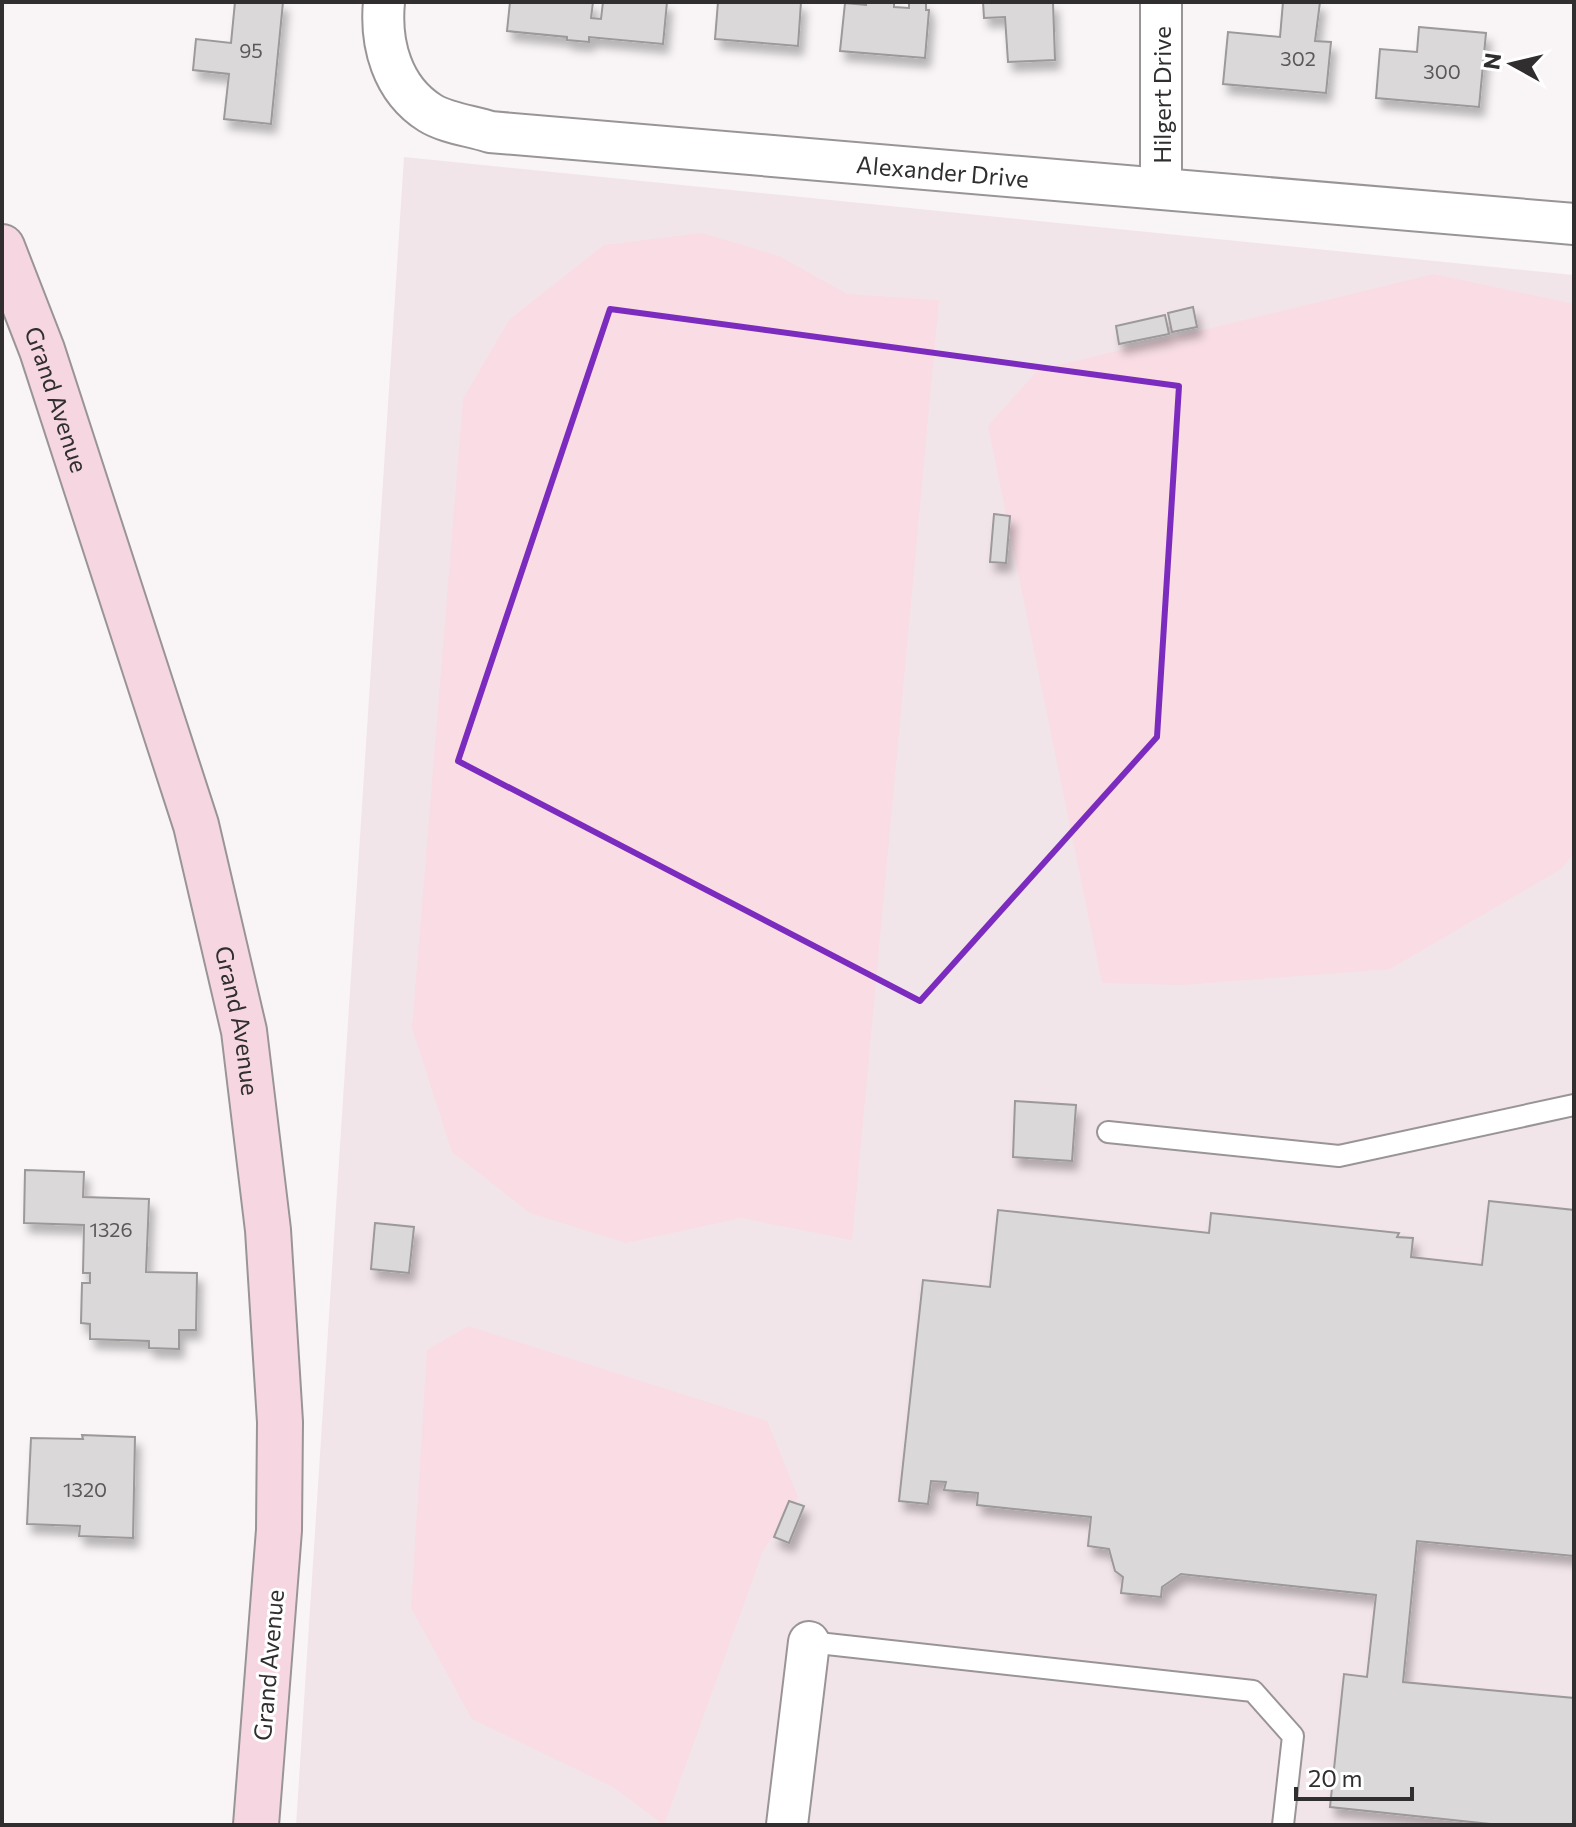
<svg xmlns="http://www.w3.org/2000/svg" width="1576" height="1827" font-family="Commissioner,sans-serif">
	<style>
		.built { fill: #f2e5e9 }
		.green { fill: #f9dce4 }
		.building { fill: #dbd8d9; stroke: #9c999a; stroke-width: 2; filter: url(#shadow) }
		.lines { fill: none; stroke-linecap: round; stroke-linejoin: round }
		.lane-casing { stroke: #999596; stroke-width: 24 }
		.street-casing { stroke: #999596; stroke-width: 44 }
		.secondary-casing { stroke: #999596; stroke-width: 48 }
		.lane { stroke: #fff; stroke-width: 20 }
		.street { stroke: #fff; stroke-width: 40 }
		.secondary { stroke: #f6d7e1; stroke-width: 44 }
		.marked { fill: none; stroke: #7b2cbf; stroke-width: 6; stroke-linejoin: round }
		.labels { text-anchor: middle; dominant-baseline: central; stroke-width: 6; stroke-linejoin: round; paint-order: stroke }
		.number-label { font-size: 20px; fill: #5b5859 }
		.street-label { font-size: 24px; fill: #302e2e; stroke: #fff }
	</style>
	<defs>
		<filter id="shadow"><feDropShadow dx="5" dy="9" stdDeviation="4" flood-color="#0004"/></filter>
	</defs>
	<rect width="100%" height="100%" fill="#f9f5f6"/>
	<polygon class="built" points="404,157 1574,275 1574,1825 296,1825"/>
	<g class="green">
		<polygon points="702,233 779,256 847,294 939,300 852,1240 741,1218 626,1243 530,1213 452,1152 412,1028 463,399 509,320 604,245"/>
		<polygon points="1434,274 1574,304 1574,853 1561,869 1390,969 1183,985 1102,983 988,426 1038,370"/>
		<polygon points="468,1326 767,1421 798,1497 763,1551 664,1825 613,1787 472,1719 411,1608 427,1350"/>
	</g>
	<g class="building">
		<polygon points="235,2 283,2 271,124 224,119 229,74 193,70 196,39 231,43"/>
		<polygon points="510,2 593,2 591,18 601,19 603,2 667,2 663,44 589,37 589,42 567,40 567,37 507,31"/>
		<polygon points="718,2 801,2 798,46 715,39"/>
		<polygon points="866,2 894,2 894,7 909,8 909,2 926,2 926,10 929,10 925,58 840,51 845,3 866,5"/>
		<polygon points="983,2 1053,2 1055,60 1008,62 1005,17 984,18"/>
		<polygon points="1283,2 1320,2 1315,41 1331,42 1326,93 1223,84 1228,32 1280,37"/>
		<polygon points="1419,27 1486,33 1479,107 1376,98 1380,49 1417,52"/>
		<polygon points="1193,307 1197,327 1172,332 1168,313"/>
		<polygon points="1165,315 1169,334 1119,344 1116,326"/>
		<polygon points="994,514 1010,516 1006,563 990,562"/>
		<polygon points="1015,1101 1076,1105 1072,1161 1013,1157"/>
		<polygon points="25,1170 84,1172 83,1197 149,1199 146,1272 197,1273 196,1330 179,1330 179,1349 149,1348 149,1341 90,1339 90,1324 81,1323 82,1283 90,1283 90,1273 83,1273 84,1225 24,1223"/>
		<polygon points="1489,1201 1574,1210 1574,1556 1417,1541 1403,1682 1574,1698 1574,1825 1500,1825 1330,1807 1344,1674 1367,1677 1376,1595 1181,1574 1162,1587 1161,1597 1121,1593 1123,1577 1115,1571 1109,1549 1088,1546 1091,1517 977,1505 978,1493 944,1490 946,1482 931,1481 928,1504 899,1501 923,1280 990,1287 998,1210 1209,1233 1211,1213 1399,1233 1397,1237 1413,1238 1411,1257 1482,1265"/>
		<polygon points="375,1223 414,1227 409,1273 371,1269"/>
		<polygon points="82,1435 135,1437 133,1538 79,1536 80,1526 27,1524 31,1438 83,1439"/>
		<polygon points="789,1501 804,1506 789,1543 774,1537"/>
	</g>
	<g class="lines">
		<g class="lane-casing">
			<g id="lane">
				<polyline points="1108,1132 1339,1156 1574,1105"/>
				<polyline points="809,1642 1253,1691 1293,1736 1283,1825"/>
			</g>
		</g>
		<g class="street-casing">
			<g id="street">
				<path id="s1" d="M384,2C380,44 392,89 430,113C446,123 472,126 490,132L1574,224"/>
				<polyline points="1161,2 1161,188"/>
				<polyline points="787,1825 809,1642"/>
			</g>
		</g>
		<g class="secondary-casing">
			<g id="secondary">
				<path id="s2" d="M2,247L42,350L196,825L244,1031L268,1230L280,1422L279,1530L256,1825"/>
			</g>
		</g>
		<use href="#lane" class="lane"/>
		<use href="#street" class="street"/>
		<use href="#secondary" class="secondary"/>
	</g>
	<path class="marked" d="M610,309L1179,386L1157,737L920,1001L458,761Z"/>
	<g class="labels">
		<g class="number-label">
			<text x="251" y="50">95</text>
			<text x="1298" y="58">302</text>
			<text x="1442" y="71">300</text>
			<text x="111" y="1229">1326</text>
			<text x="85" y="1489">1320</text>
		</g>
		<g class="street-label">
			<text transform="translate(1161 95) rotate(-90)">Hilgert Drive</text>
			<text stroke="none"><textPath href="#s1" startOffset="644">Alexander Drive</textPath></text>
			<text stroke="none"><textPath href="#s2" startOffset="162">Grand Avenue</textPath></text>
			<text stroke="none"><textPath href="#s2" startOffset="810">Grand Avenue</textPath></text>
			<text transform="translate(268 1665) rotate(-85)">Grand Avenue</text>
		</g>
	</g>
	<rect width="1576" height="1827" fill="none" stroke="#302e2e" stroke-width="8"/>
	<g transform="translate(1512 64) rotate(278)" stroke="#ffffff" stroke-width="6" paint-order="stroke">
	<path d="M0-6L14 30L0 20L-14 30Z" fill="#302e2e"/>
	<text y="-12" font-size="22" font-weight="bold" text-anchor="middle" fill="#302e2e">N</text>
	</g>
	<path d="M1296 1787v12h116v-12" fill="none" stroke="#302e2e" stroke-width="4"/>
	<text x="1308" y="1787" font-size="24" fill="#302e2e" stroke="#ffffff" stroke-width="6" paint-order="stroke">20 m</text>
</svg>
